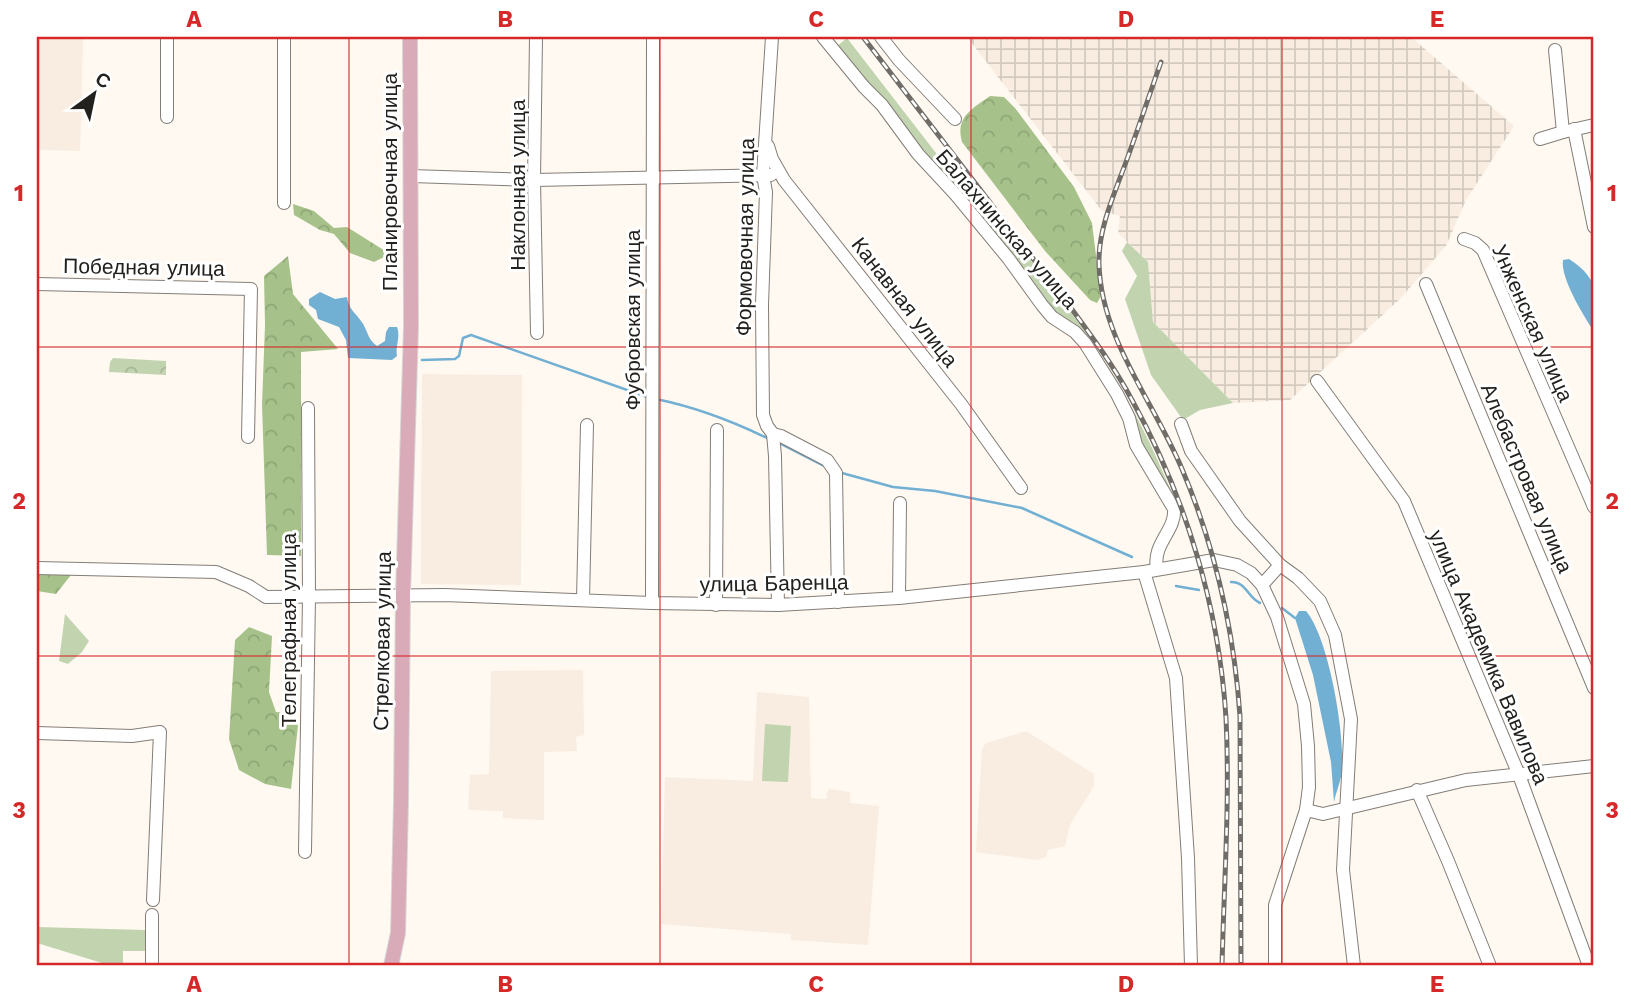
<svg xmlns="http://www.w3.org/2000/svg" width="1631" height="1003" font-family="'Work Sans',sans-serif">
	<style>
		.industrial { fill: url(#industrial-grid) }
		.built { fill: #f8ede0 }
		.green { fill: #c1d4af }
		.forest { fill: url(#forest-crowns) }
		.park { fill: url(#park-crowns) }
		.water { fill: #71afd3 }
		.lines { fill: none; stroke-linecap: round; stroke-linejoin: round }
		.stream { stroke: #71afd3; stroke-width: 2.5 }
		.minor-casing { stroke: #837d77; stroke-width: 14 }
		.major-casing { stroke: #d7d7d6; stroke-width: 16 }
		.minor { stroke: #fff; stroke-width: 12 }
		.major { stroke: #d9aab8; stroke-width: 14 }
		.rail-casing { stroke: #706d68; stroke-width: 5 }
		.rail { stroke: #fff; stroke-width: 2.5; stroke-dasharray: 8; stroke-linecap: butt }
		.grid { fill: none; stroke: #d62828; stroke-width: 2; stroke-opacity: 0.55 }
		.labels { text-anchor: middle; dominant-baseline: central; stroke-width: 6; stroke-linejoin: round; paint-order: stroke }
		.street-label { font-size: 21px; fill: #23211e; stroke: #fff }
		.neatline { fill: none; stroke: #d62828; stroke-width: 2.5 }
		.grid-label { font-size: 23px; text-anchor: middle; font-weight: bold; fill: #d62828 }
	</style>
	<defs>
		<pattern id="industrial-grid" width="8" height="8" patternUnits="userSpaceOnUse" patternTransform="scale(1.75)"><rect width="8" height="8" fill="#f8ede0"/><path d="M0 4h8M4 0v8" fill="none" stroke="#d4cbc0"/></pattern>
		<pattern id="forest-crowns" width="20" height="18" patternUnits="userSpaceOnUse" patternTransform="scale(1.75)"><rect width="20" height="18" fill="#a6c28a"/><path d="M2 6a3 3 0 1 1 6 0M12 15a3 3 0 1 1 6 0" fill="none" stroke="#8fa677"/></pattern>
		<pattern id="park-crowns" width="20" height="18" patternUnits="userSpaceOnUse" patternTransform="scale(1.75)"><rect width="20" height="18" fill="#c1d4af"/><path d="M2 6a3 3 0 1 1 6 0M12 15a3 3 0 1 1 6 0" fill="none" stroke="#a6b696"/></pattern>
	</defs>
	<rect width="100%" height="100%" fill="#fff9f2"/>
	<polygon class="industrial" points="967,37 1411,37 1514,126 1466,200 1446,246 1400,299 1290,400 1233,403 1153,322 1148,262 1118,233 1120,216 1102,211"/>
	<g class="built">
		<polygon points="37,37 83,37 80,151 37,150"/>
		<polygon points="422,374 522,375 521,585 421,584"/>
		<polygon points="583,670 584,735 576,737 577,751 544,752 544,820 503,818 503,811 468,810 470,775 489,774 491,671"/>
		<polygon points="757,692 809,697 811,798 826,799 828,789 850,792 850,803 879,806 868,945 791,940 791,934 661,924 665,777 753,781"/>
		<polygon points="1026,731 1094,774 1094,786 1070,825 1065,846 1048,850 1046,857 1037,860 976,852 982,749 986,743"/>
	</g>
	<g class="green">
		<path d="M847,38L953,175L960,170C1010,237 1067,300 1111,371C1135,410 1155,453 1173,495L1137,440L1108,375L1053,313L836,47Z"/>
		<polygon points="1127,242 1148,262 1153,322 1233,403 1200,410 1183,420 1151,375 1125,299 1137,276 1122,251"/>
		<polygon points="65,614 89,641 82,652 68,664 59,661"/>
		<polygon points="765,724 791,726 788,782 762,781"/>
		<polygon points="37,927 145,930 145,951 123,951 123,964 102,963 37,943"/>
	</g>
	<g class="forest">
		<path d="M990,96L1004,97L1015,108L1074,187L1092,223L1101,296L1097,303L1090,300L1045,251L962,142C955,117 972,109 990,96Z"/>
		<polygon points="293,204 314,211 334,228 347,227 390,254 374,262 350,253 334,234 320,230 294,215"/>
		<polygon points="288,256 293,294 338,349 301,352 301,556 267,555 262,405 265,325 264,276"/>
		<polygon points="37,573 71,575 56,594 37,591"/>
		<polygon points="249,627 272,636 269,692 276,712 292,713 298,726 291,789 265,784 239,770 229,739 235,640"/>
	</g>
	<polygon class="park" points="113,358 166,361 166,375 109,372 110,362"/>
	<g class="water">
		<path d="M1569,259C1603,281 1594,296 1594,332C1584,316 1560,278 1563,260Z"/>
		<path d="M320,292L335,299L347,297C349,310 355,312 361,321C368,330 367,339 377,346L385,341L386,332L389,327H397C401,337 395,346 397,356L392,360L348,358L346,340L339,327L318,319L316,310L309,305V299Z"/>
		<path d="M1299,611H1306C1329,638 1345,734 1342,770C1341,781 1336,792 1334,802L1331,762L1313,675L1295,618Z"/>
	</g>
	<g class="lines">
		<g class="stream">
			<polyline points="422,360 455,359 459,356 463,338 471,335 647,397"/>
			<path d="M656,399C695,407 732,421 767,438"/>
			<polyline points="779,443 826,467"/>
			<polyline points="842,473 893,487 935,491 1022,508 1132,557"/>
			<path d="M1231,582C1247,582 1247,597 1260,603"/>
			<polyline points="1176,586 1199,590"/>
			<polyline points="1282,608 1295,618"/>
		</g>
		<g class="minor-casing">
			<g id="minor">
				<polyline points="167,37 167,117"/>
				<polyline points="284,37 284,203"/>
				<polyline points="536,37 534,180 537,333"/>
				<polyline points="772,37 763,175 766,192 762,305 763,415 767,426 773,434 775,456 778,605"/>
				<path d="M823,37L864,87L882,105L918,154L956,195L1008,258L1042,305L1052,317L1075,332L1085,343L1117,394L1129,418L1136,445L1174,509C1176,531 1152,543 1157,569"/>
				<polyline points="881,37 899,60 955,119"/>
				<polyline points="1555,50 1563,132"/>
				<polyline points="1574,129 1594,227"/>
				<polyline points="1540,139 1563,132 1594,125"/>
				<polyline points="768,146 772,159 784,180 961,404 1021,488"/>
				<polyline points="411,176 534,180 771,175"/>
				<polyline points="1464,239 1475,243 1483,250 1594,507"/>
				<polyline points="37,284 251,289 248,437"/>
				<polyline points="1426,284 1594,688"/>
				<polyline points="1317,381 1404,501 1519,775 1589,966"/>
				<polyline points="1181,424 1191,451 1240,521 1280,565 1298,578 1320,601 1335,635 1351,719 1343,870 1354,966"/>
				<polyline points="773,434 781,436 827,460 836,473 838,602"/>
				<polyline points="37,568 216,572 249,586 266,597 444,595 652,603 778,605 899,598 1144,572 1214,560 1237,565 1251,573 1262,585 1277,617 1304,704 1308,746 1309,787 1306,810 1275,905 1275,966"/>
				<polyline points="1144,572 1176,678 1188,858 1191,966"/>
				<polyline points="1262,585 1280,565"/>
				<polyline points="899,598 900,503"/>
				<polyline points="583,600 587,425"/>
				<polyline points="652,603 653,37"/>
				<polyline points="716,605 717,430"/>
				<polyline points="37,733 132,736 160,732 153,900"/>
				<polyline points="1417,790 1448,861 1490,966"/>
				<polyline points="1306,810 1323,814 1466,780 1594,766"/>
				<polyline points="305,852 309,597 308,408"/>
				<polyline points="152,966 152,915"/>
			</g>
		</g>
		<g class="major-casing">
			<polyline id="major" points="391,966 398,933 401,802 403,595 411,327 410,37"/>
		</g>
		<use href="#minor" class="minor"/>
		<use href="#major" class="major"/>
		<g class="rail-casing">
			<g id="rail">
				<path d="M863,37L1071,308C1093,338 1115,368 1132,400C1186,498 1219,607 1226,718C1230,801 1224,883 1222,966"/>
				<path d="M1161,62C1149,96 1138,129 1126,162C1114,195 1098,229 1099,264C1101,339 1154,402 1182,469C1215,547 1234,631 1240,716L1241,966"/>
			</g>
		</g>
		<use href="#rail" class="rail"/>
	</g>
	<path class="grid" d="M349,37V966M660,37V966M971,37V966M1282,37V966M37,347H1594M37,656H1594"/>
	<g class="labels">
		<g class="street-label">
			<text transform="translate(389 182) rotate(-90)">Планировочная улица</text>
			<text transform="translate(517 185) rotate(-90)">Наклонная улица</text>
			<text transform="translate(1007 229) rotate(49)">Балахнинская улица</text>
			<text transform="translate(745 237) rotate(-89)">Формовочная улица</text>
			<text transform="translate(144 267) rotate(1)">Победная улица</text>
			<text transform="translate(905 302) rotate(52)">Канавная улица</text>
			<text transform="translate(632 320) rotate(-90)">Фубровская улица</text>
			<text transform="translate(1533 323) rotate(66)">Унженская улица</text>
			<text transform="translate(1527 478) rotate(67)">Алебастровая улица</text>
			<text transform="translate(774 583) rotate(-1)">улица Баренца</text>
			<text transform="translate(288 630) rotate(-90)">Телеграфная улица</text>
			<text transform="translate(382 641) rotate(-89)">Стрелковая улица</text>
			<text transform="translate(1489 657) rotate(67)">улица Академика Вавилова</text>
		</g>
	</g>
	<rect width="1631" height="1003" fill="none" stroke="#ffffff" stroke-width="77"/>
	<g transform="translate(94 94) rotate(33)" stroke="#ffffff" stroke-width="5" paint-order="stroke">
	<path d="M0-5L12 26L0 18L-12 26Z" fill="#23211e"/>
	<text y="-10" font-size="19" font-weight="bold" text-anchor="middle" fill="#23211e">С</text>
	</g>
	<rect x="38" y="38" width="1554" height="926" class="neatline"/>
	<g class="grid-label">
		<text x="194" y="27">A</text>
		<text x="505" y="27">B</text>
		<text x="816" y="27">C</text>
		<text x="1126" y="27">D</text>
		<text x="1437" y="27">E</text>
		<text x="19" y="201">1</text>
		<text x="1612" y="201">1</text>
		<text x="19" y="509">2</text>
		<text x="1612" y="509">2</text>
		<text x="19" y="818">3</text>
		<text x="1612" y="818">3</text>
		<text x="194" y="992">A</text>
		<text x="505" y="992">B</text>
		<text x="816" y="992">C</text>
		<text x="1126" y="992">D</text>
		<text x="1437" y="992">E</text>
	</g>
</svg>
